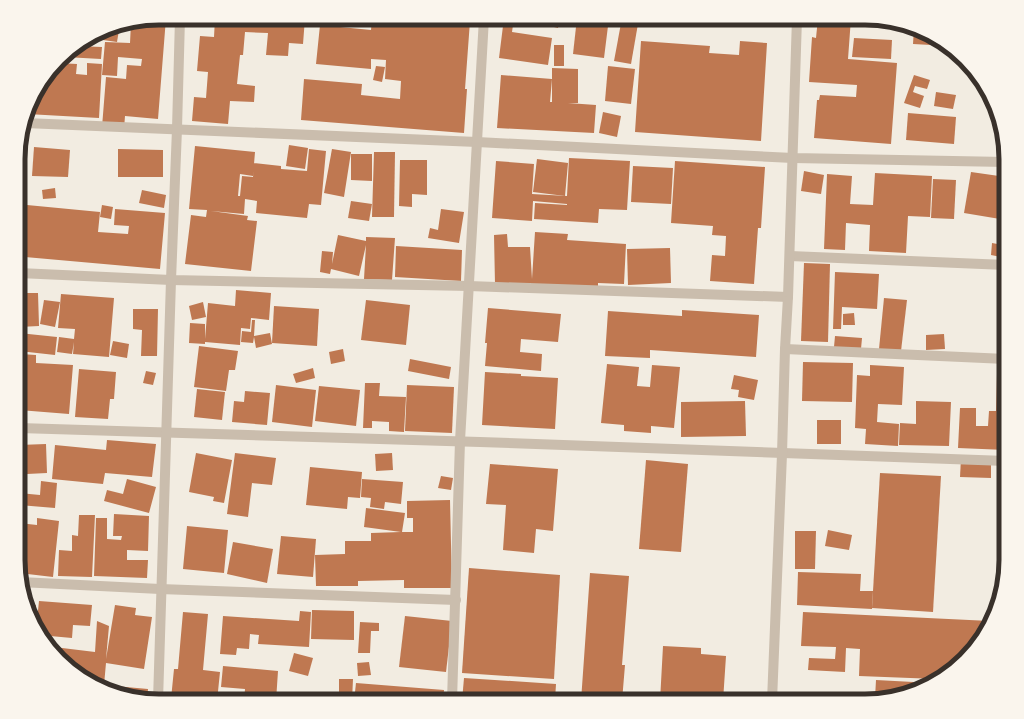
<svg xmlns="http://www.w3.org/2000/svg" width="1024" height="719" font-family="Cabin,sans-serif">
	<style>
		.building { fill: #bf7851 }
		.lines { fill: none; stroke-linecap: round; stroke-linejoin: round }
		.minor { stroke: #cabdad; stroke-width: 10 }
		.tertiary { stroke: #cabdad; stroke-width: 10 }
		.rim { fill: none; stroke: #39312b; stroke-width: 5 }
	</style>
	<rect width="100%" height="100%" fill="#f2ece1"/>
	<g class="building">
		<polygon points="159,18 166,18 158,119 125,116 124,129 102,127 106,77 126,79 127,65 141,66 142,59 118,57 117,76 102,75 105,42 130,43 131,23"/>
		<polygon points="215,18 305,18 303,44 289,43 288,56 266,55 268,33 245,32 243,55 240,55 237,84 255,86 254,102 230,101 228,124 192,121 194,97 206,98 208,72 197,71 200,36 214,37"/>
		<polygon points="372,18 441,18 470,21 465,89 467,89 464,133 301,120 304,79 362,84 361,95 400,99 401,81 385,79 386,60 371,59 371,69 316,64 320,25 371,30"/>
		<polygon points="504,18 514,18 512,32 552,38 548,65 499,58"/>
		<polygon points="543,18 560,18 558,28 542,24"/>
		<polygon points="577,18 609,18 604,58 573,54"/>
		<polygon points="622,18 639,18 631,64 614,61"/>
		<polygon points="818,18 851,18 848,59 897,63 891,144 814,138 817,100 819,100 820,95 856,97 857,85 809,82 812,37 816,38"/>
		<polygon points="108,28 119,30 117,42 103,40 105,29"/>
		<polygon points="914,28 919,29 949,46 913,44"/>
		<polygon points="854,38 892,40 891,59 852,57"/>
		<polygon points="641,41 710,46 709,53 739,55 740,41 767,43 761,141 635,132"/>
		<rect x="554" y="45" width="10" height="21"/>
		<polygon points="77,46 102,47 101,59 65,57 66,53"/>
		<polygon points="58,63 77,64 76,74 87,75 87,63 102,64 99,118 27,114 33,96"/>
		<polygon points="376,66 385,67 382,82 373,80"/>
		<polygon points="608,66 635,69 631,104 605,101"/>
		<polygon points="552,68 578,69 578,103 568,103 596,105 594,133 497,128 501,75 552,79 550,102 552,102"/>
		<polygon points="914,75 930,80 927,89 915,86 913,92 924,96 920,108 904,103"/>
		<polygon points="936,92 956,95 953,109 934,106"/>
		<polygon points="603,112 621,116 617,137 599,133"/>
		<polygon points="908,113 956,117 954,144 906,140"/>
		<polygon points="289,145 308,148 305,169 286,166"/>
		<polygon points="195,146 255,152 253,176 240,174 238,196 240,196 242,176 253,177 254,163 281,166 281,169 307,171 309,149 326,151 321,205 309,204 307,218 256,213 257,201 245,199 244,214 211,211 248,216 247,220 257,221 251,271 185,264 191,215 206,217 207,210 189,209"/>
		<polygon points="34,147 70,150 68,177 32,176"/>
		<polygon points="118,149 163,150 163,177 118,177"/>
		<polygon points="332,149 351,152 344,197 324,193"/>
		<polygon points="374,152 395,152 394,217 372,217"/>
		<polygon points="351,154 372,154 372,181 351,180"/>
		<polygon points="569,158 630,161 627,210 599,209 598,223 534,219 535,203 567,205 567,204 533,201 532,221 492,218 496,161 534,164 532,194 567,196"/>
		<polygon points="537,159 568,163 565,196 533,192"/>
		<polygon points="400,160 427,160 427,195 412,194 412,207 399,206"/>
		<polygon points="675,161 765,167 761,228 758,228 754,284 710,281 712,255 725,256 726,236 712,235 713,226 671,223"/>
		<polygon points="633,166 673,168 671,204 631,202"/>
		<polygon points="804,171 824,175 821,194 801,191"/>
		<polygon points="971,172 1006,177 1006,220 964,213"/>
		<polygon points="875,173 932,176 930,217 908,216 906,253 869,251 870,225 846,223 845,250 824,249 827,174 852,176 850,204 873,205"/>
		<polygon points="933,179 956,180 954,219 931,218"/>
		<polygon points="55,188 56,198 43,199 42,190"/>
		<polygon points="142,190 166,195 164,208 139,203"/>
		<polygon points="351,201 372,204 369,221 348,218"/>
		<polygon points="27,205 100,212 98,232 128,234 129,226 114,225 115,209 165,213 160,269 25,257 24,266 19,265 19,224 25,224"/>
		<polygon points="102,205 113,207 111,219 100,217"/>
		<polygon points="441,209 464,212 459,243 428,238 430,228 438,230"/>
		<polygon points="535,232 568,234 567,240 626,244 624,284 598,283 598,289 531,284 531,283 495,284 494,235 507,234 508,247 530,247 532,279"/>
		<polygon points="1005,234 1006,258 991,255 992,243 1003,245"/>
		<polygon points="338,235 366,241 366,237 395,238 392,280 364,279 366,245 359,276 331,269 330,274 320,272 322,251 333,252 332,264"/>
		<polygon points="396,246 462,250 461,281 395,277"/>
		<polygon points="670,248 671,283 628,285 627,249"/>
		<polygon points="804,263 830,264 828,342 801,341"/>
		<polygon points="835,272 879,274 877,309 842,307 841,329 833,329"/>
		<polygon points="236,290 271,293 269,320 251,318 250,329 241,328 240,345 205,342 205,344 189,343 190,323 205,324 205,339 208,303 235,306"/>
		<polygon points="19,293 38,293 39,326 19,327"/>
		<polygon points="61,294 114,298 109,357 73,354 74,342 72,354 57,352 59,337 74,339 75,329 58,328"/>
		<polygon points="884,298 907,300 901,351 879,349"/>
		<polygon points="44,300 60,302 55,327 40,324"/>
		<polygon points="366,300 410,305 406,345 361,340"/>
		<polygon points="203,302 206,317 192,320 189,306"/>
		<polygon points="274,306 319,309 317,346 272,343"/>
		<polygon points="488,308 561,314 558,342 521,339 520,352 542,354 541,371 485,366 487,343 485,343"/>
		<polygon points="133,309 158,309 157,356 141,356 142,330 133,329"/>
		<polygon points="682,310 759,315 756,357 650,350 650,358 605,356 608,311 682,316"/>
		<polygon points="854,313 855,325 843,325 843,314"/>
		<polygon points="252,320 255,320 254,336 270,333 272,344 256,348 254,337 253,343 241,342 242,331 251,332"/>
		<polygon points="19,333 57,337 55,355 19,351"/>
		<polygon points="944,334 945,349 926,350 926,335"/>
		<polygon points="835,336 862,338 861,349 834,347"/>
		<polygon points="113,341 129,344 127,358 110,355"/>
		<polygon points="199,346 238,351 235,370 229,370 226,391 194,387"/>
		<polygon points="343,349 345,361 331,364 329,352"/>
		<polygon points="21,354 36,355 36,363 73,365 69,414 19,410 19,365 21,365"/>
		<polygon points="410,359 451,367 449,379 408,371"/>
		<polygon points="803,362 853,363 852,402 802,401"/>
		<polygon points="607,364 639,367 637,386 650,387 652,365 680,367 674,428 651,426 651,433 624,431 624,425 601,423"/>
		<polygon points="870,365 904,367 902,405 878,404 877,422 899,424 898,446 865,444 866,429 855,428 857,375 870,376"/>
		<polygon points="313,368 315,378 296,383 293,374"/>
		<polygon points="79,369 116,372 114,399 110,399 108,419 75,417"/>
		<polygon points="146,371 156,373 153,385 143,383"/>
		<polygon points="485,372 521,374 521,376 558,378 555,429 482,425"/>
		<polygon points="997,374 1006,375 1006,450 958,448 960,408 976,408 976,426 988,426 989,411 996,411"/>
		<polygon points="734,375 758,380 754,400 738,397 739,390 731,389"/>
		<polygon points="365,383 380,383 379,396 406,397 404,432 389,431 389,422 372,421 372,428 363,428"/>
		<polygon points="276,385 316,390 312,427 272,422"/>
		<polygon points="407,385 454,387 452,433 405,431"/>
		<polygon points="319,386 360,390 356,426 315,421"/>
		<polygon points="197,389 225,392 222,420 194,417"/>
		<polygon points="245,391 270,393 267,425 232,422 234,401 244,402"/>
		<polygon points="745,401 746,436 681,437 681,402"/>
		<polygon points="916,401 951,402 949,446 899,445 900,423 916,424"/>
		<rect x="817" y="420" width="24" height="24"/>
		<polygon points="107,440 156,444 152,477 105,473 103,484 52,479 55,445 106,450"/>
		<polygon points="46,444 47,473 27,474 27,484 19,484 19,445"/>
		<polygon points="196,453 232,460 224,503 213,501 214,497 189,492"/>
		<polygon points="235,453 276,458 272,485 252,483 248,517 227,514"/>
		<polygon points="392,453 393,470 376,471 375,454"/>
		<polygon points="961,458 991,459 991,478 960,477"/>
		<polygon points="646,460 688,464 681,552 639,549"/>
		<polygon points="490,464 558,469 553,531 536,529 534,553 503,550 506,505 486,504"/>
		<polygon points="310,467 362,472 360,498 348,497 347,509 306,505"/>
		<polygon points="880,473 941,476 933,612 872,608"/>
		<polygon points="441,476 453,478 451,490 438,488"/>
		<polygon points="127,479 156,487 149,513 104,501 107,490 123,494"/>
		<polygon points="362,479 403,482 401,504 385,502 384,509 370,507 371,498 361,497"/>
		<polygon points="41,481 57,483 55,508 19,505 19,493 40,495"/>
		<polygon points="450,500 452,588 404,588 404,580 358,581 358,586 316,586 315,555 345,554 345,541 371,541 371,533 401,532 364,527 366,508 405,513 402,532 413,532 413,518 407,518 407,501"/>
		<polygon points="114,514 149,516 148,551 127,550 127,560 148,560 147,578 94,576 96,518 107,518 107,539 121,540 122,536 113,536"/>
		<polygon points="79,515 95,515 92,577 58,576 59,550 72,551 72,535 78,536"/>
		<polygon points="37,518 59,521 53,577 19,573 19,523 37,525"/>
		<polygon points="187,526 228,530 224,573 183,569"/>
		<polygon points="828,530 852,535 849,550 825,546"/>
		<polygon points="795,531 816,531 815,569 795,569"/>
		<polygon points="281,536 316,539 313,577 277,574"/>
		<polygon points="233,542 273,549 267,583 227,574"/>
		<polygon points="469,568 560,575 554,679 462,673"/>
		<polygon points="798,572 861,574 860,591 873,591 872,609 797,605"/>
		<polygon points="590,573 629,576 622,665 625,665 622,701 581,701"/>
		<polygon points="39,601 92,605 90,626 73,625 72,638 50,636 49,645 36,630"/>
		<polygon points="28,604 36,605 34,622"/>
		<polygon points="115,605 136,608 135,615 152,617 144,669 106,663 104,685 148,689 147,700 113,693 73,672 53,649 54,647 95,652 97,621 109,626 106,659"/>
		<polygon points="312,610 354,611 354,640 311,639"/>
		<polygon points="300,611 311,612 309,647 258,644 259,635 250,634 249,649 237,648 236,655 220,654 223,616 299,621"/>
		<polygon points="183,612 208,614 203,670 220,672 217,701 171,699 174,669 178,669"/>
		<polygon points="803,612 990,621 977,646 936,679 859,676 860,649 846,648 845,672 808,670 809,658 835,659 836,647 801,646"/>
		<polygon points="405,616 452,621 446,672 399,667"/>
		<polygon points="360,622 379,623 379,631 371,631 370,653 358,653"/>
		<polygon points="663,646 701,648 701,654 726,656 723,701 660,701"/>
		<polygon points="294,653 313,658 308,676 289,671"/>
		<polygon points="369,662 371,675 358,676 357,663"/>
		<polygon points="223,666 278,671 276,701 244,701 245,689 221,687"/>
		<polygon points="464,678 556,684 555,701 462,701"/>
		<polygon points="339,679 353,679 352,701 308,701 309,693 339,695"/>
		<polygon points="876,680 932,683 927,687 865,701 801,701 801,694 875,698"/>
		<polygon points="356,683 444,690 443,701 354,701"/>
		<polygon points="222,692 242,693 242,701 221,701"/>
	</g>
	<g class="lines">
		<g class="minor">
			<polyline points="25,123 477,142 793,158 1006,162"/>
			<polyline points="790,256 1006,265"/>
			<polyline points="19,273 171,280 469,286 788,297"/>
			<polyline points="785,349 1006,359"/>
			<polyline points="19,428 480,442 1006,461"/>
			<polyline points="20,582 160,589 456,600"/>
			<polyline points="158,701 171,280 177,129 180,18"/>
			<polyline points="452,701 460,441 484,18"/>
		</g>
		<polyline class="tertiary" points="772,701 782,454 785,349 788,297 797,18"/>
	</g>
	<path d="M0 0H1024V719H0ZM159 25H865A134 134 0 0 1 999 159V560A134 134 0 0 1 865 694H159A134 134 0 0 1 25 560V159A134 134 0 0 1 159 25Z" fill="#faf5ed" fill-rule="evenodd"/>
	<path class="rim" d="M159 25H865A134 134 0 0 1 999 159V560A134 134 0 0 1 865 694H159A134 134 0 0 1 25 560V159A134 134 0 0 1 159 25Z"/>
</svg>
